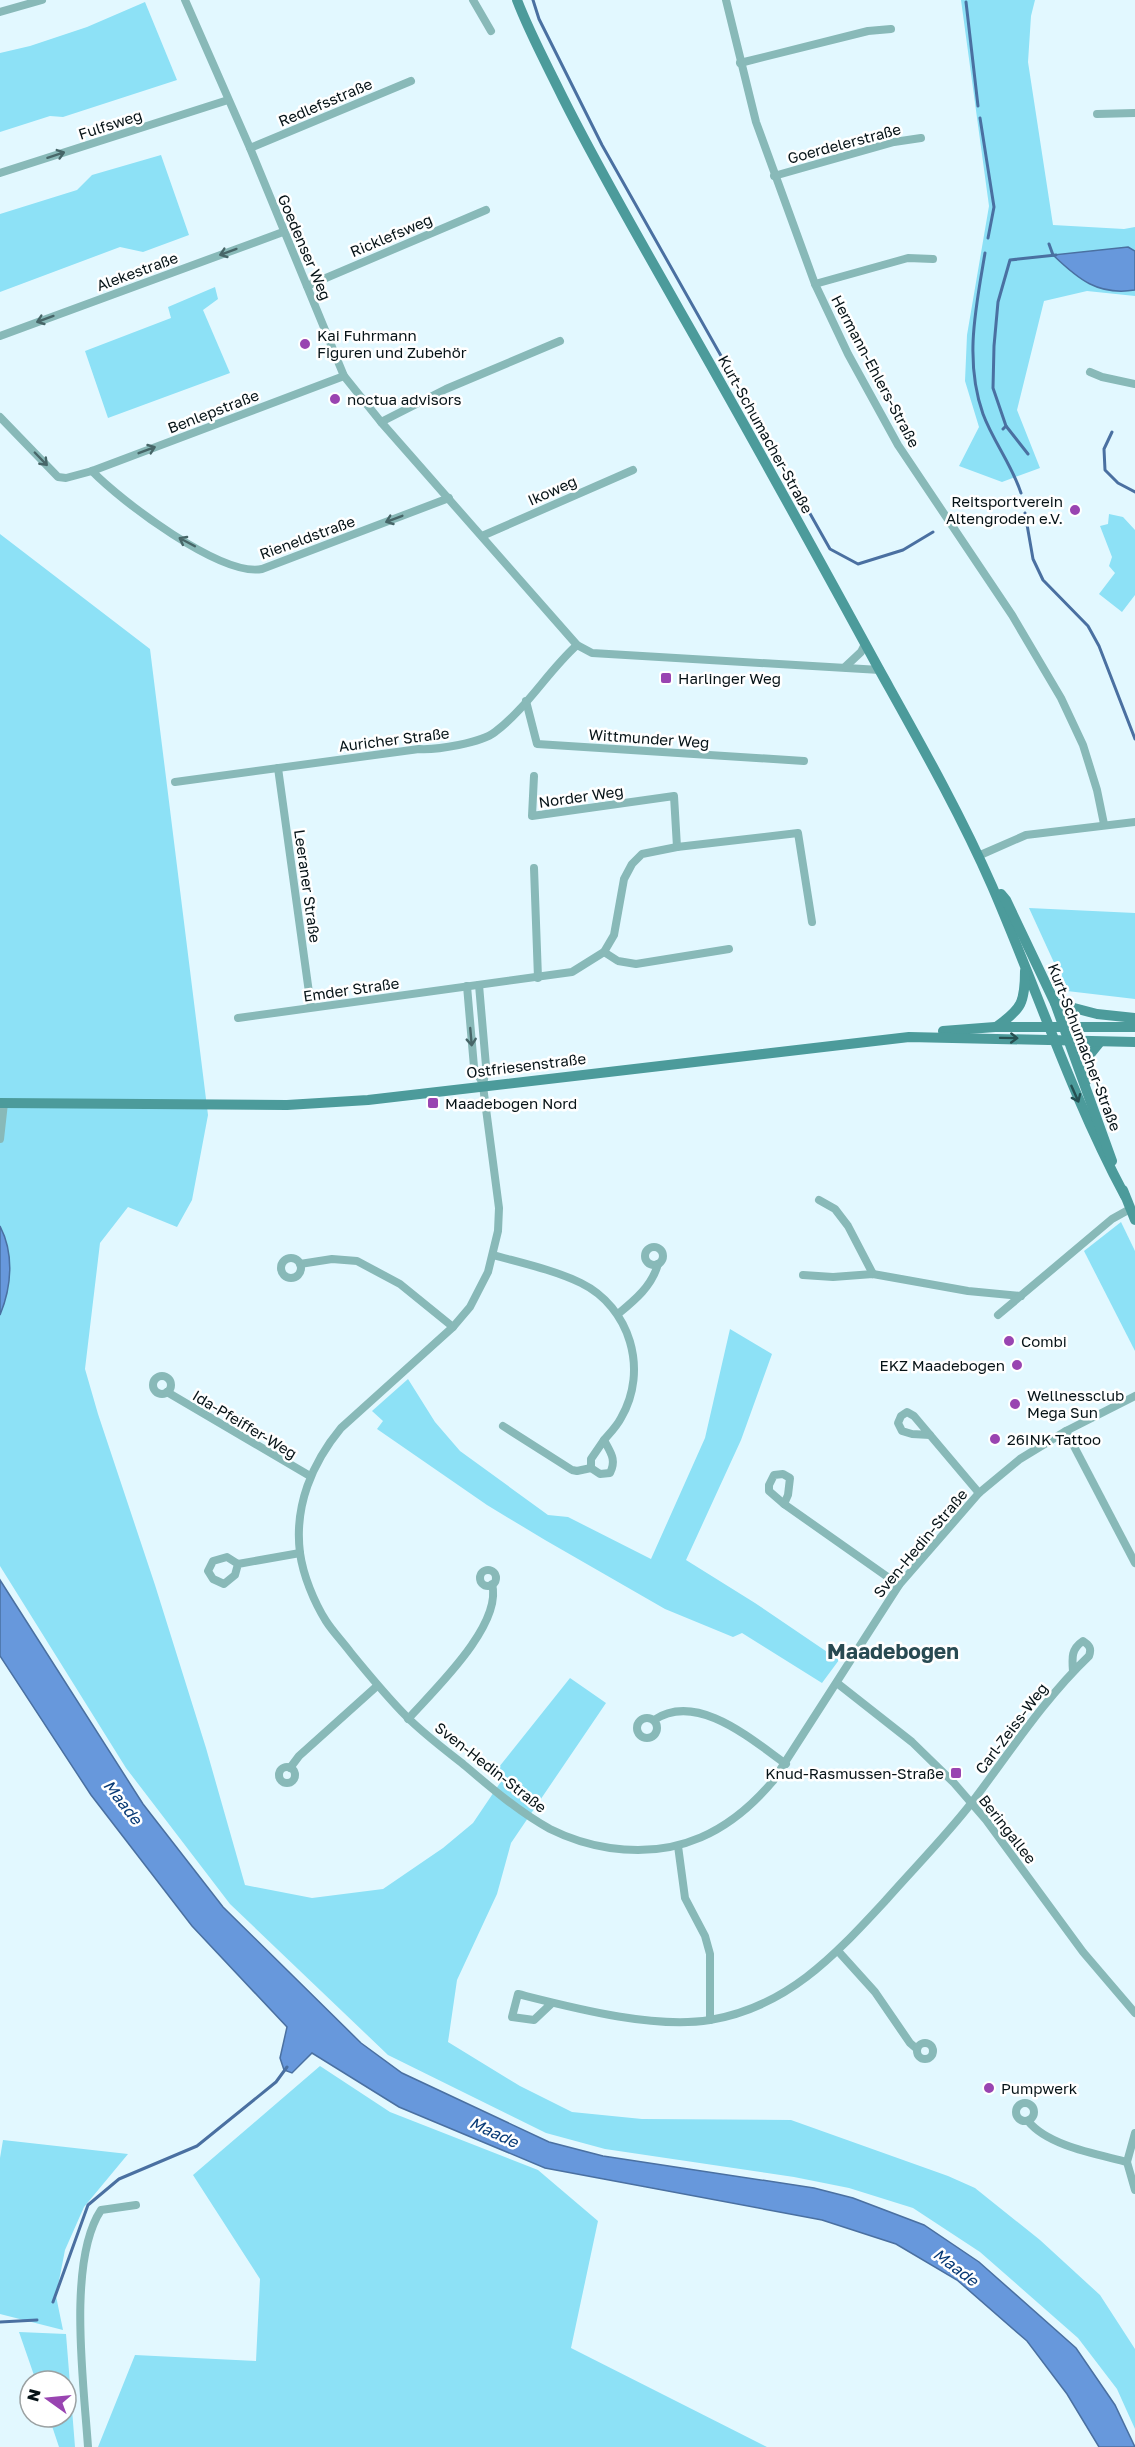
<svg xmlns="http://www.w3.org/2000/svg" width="1135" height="2447" font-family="'Golos Text',sans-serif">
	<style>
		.green { fill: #8de1f6 }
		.water { fill: #6798dc; stroke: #4a70a1; stroke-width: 1.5 }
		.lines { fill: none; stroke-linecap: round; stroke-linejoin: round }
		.stream { stroke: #4a70a1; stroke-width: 3 }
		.street { stroke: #88b9b8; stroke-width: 8 }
		.secondary { stroke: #4c9b9b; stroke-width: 10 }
		.oneway { stroke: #476668 }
		.oneway2 { stroke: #265052 }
		.poi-dot { fill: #9944b1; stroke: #fff; stroke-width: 2 }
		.labels { text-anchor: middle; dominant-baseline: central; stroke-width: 5; stroke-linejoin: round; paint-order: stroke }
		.street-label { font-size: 15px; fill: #061317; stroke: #fff }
		.poi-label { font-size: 15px; fill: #061317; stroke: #fff; text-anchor: start }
		.water-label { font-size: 16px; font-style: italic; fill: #083a76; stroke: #fff }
		.district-label { font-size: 21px; font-weight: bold; fill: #284a52; stroke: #fff }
	</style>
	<rect width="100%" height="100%" fill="#e2f8ff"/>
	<g class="green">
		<polygon points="961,0 1035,0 1031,16 1028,62 1053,225 1124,229 1135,227 1135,296 1087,291 1044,301 1017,410 1040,468 1002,482 959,466 979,427 965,381 967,335 989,206"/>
		<polygon points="145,2 177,80 63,117 50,116 0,132 0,53 30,46 87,27"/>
		<polygon points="161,155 189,235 143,252 120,247 0,292 0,214 77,190 92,175"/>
		<polygon points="215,287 218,299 203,310 230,373 108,418 85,351 171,318 168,307"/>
		<polygon points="1109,514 1123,517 1135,530 1135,595 1122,612 1099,594 1115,573 1109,566 1112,557 1100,526 1108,524"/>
		<polygon points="0,534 150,649 208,1115 192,1200 177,1227 128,1207 100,1243 85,1369 98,1414 155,1585 206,1748 245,1885 312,1898 383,1889 443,1848 473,1823 502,1780 499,1767 570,1678 606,1703 511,1843 497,1894 457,1980 448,2042 520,2086 572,2112 642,2119 791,2120 948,2176 975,2188 1040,2240 1100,2295 1135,2349 1135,2429 1117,2389 1078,2338 980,2252 913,2208 849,2188 794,2177 605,2149 546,2133 388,2055 230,1904 126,1768 0,1566"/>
		<polygon points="1029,908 1135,913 1135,999 1067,991"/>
		<polygon points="1121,1222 1135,1251 1135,1351 1084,1251"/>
		<polygon points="730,1329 772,1354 741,1440 686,1560 755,1603 839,1660 822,1683 742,1633 733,1637 665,1609 545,1540 487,1505 377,1429 383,1421 372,1411 408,1379 435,1422 460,1451 548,1515 568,1517 651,1559 705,1438"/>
		<polygon points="320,2066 390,2112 538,2170 598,2221 571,2348 767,2447 98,2447 135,2355 256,2361 260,2279 193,2175"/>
		<polygon points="3,2140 128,2154 84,2207 65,2250 56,2296 63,2330 0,2314 0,2158"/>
		<polygon points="19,2332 66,2334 75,2447 59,2447 49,2417 66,2417 66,2381 36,2381"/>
	</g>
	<g class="water">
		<path d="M1128,247L1135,251V290C1098,296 1078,279 1053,255Z"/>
		<path d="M0,1226C14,1253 12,1286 0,1315Z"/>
		<polygon points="0,1580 143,1804 223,1907 361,2043 402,2073 549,2142 603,2156 814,2188 853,2198 924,2225 979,2262 1076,2348 1115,2405 1135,2447 1099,2447 1067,2394 1027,2341 957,2280 896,2244 822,2220 545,2168 399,2107 312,2053 292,2073 284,2070 280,2058 287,2027 192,1926 91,1795 0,1656"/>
	</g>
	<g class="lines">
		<g class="stream">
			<polyline points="533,0 539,19 602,145 830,549 858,564 903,550 933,532"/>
			<polyline points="966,2 978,106"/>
			<polyline points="980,118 994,207 988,238"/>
			<polyline points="1049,244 1053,255"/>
			<path d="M985,253C976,307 964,360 983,414C993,441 1012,465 1021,493"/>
			<polyline points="1006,426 1028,454"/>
			<polyline points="1003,429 1006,426 993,388 994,346 998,302 1010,260 1056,255"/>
			<polyline points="1112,432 1104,449 1105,470 1118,483 1135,492"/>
			<polyline points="1025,513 1033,559 1043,580 1088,626 1099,646 1135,739"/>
			<polyline points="53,2302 88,2205 119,2179 197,2146 276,2082 287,2067"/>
			<polyline points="0,2322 37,2320"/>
		</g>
		<g class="street">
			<polyline points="185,0 250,148 344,376 381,422 577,645 592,653 880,670"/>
			<polyline points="473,0 491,31"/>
			<polyline points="726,0 756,122 815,284 848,354 898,445 1012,615 1061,698 1083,745 1097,790 1104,824"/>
			<polyline points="0,12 42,0"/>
			<polyline points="740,63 868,31 891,29"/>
			<polyline points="1097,114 1135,113"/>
			<polyline points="250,148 411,81"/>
			<polyline points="0,173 228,100"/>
			<polyline points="774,176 894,142 921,138"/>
			<polyline points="815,284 908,258 933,259"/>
			<polyline points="307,286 486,210"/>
			<polyline points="0,336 283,232"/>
			<polyline points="1090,372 1102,377 1135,384"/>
			<polyline points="0,417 58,477 66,478 92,471 344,376"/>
			<polyline points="381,422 446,389 560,341"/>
			<path d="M92,471C121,501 221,577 262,569L449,498"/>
			<polyline points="482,536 633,470"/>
			<polyline points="845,667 861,652 865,644"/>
			<polyline points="526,701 537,744 804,761"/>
			<polyline points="278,768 311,1007"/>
			<polyline points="534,776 532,816 674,796 677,847"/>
			<path d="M175,782L419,749C437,750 481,743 495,732C527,708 548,671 577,645"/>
			<polyline points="978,856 1026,835 1135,822"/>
			<polyline points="534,868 538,978"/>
			<polyline points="604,952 618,961 636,964 729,949"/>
			<path d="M479,985L486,1066L483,1086L499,1208L498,1231L488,1272L470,1307L453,1327L341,1428C312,1463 294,1506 300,1553C303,1575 314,1602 326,1621C333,1632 343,1642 351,1653C369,1675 387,1697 407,1717C424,1734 444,1749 463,1764C490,1787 519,1812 550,1829C568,1838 590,1845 610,1848C678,1858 730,1832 773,1781L899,1585L979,1493L1020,1459L1066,1431L1135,1396"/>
			<polyline points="467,986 474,1067 483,1084"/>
			<polyline points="238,1018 572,972 604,952 614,935 624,879 632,864 642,854 677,847 798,833 812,922"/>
			<polyline points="0,1139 4,1103"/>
			<polyline points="819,1200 835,1209 848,1226 873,1274"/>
			<circle cx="654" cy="1256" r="9"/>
			<path d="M493,1255C522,1263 554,1270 581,1283C630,1307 649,1370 621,1418C617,1426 610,1433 604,1440"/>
			<circle cx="291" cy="1268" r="10"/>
			<polyline points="300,1264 332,1259 357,1261 400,1284 453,1327"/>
			<polyline points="803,1275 833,1277 873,1274 968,1291 1021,1296"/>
			<path d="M618,1314C635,1300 652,1286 658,1264"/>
			<polyline points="998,1315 1112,1219 1130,1209"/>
			<circle cx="162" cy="1385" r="9"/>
			<polyline points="167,1392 310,1476"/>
			<polygon points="907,1412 914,1416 930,1435 912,1434 902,1431 898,1423 901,1416"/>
			<polyline points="503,1426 572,1470 577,1471 591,1468"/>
			<polyline points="1066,1431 1135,1563"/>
			<polyline points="930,1435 979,1493"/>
			<path d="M604,1440C610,1452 617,1459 610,1473L600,1474L591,1468V1459Z"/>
			<polygon points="783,1474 790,1478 788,1495 784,1504 769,1491 769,1485 774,1475"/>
			<polyline points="784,1504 899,1585"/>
			<polyline points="238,1564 235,1575 224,1584 213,1579 208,1571 213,1561 227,1557 238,1564 300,1553"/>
			<circle cx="488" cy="1578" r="8"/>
			<polyline points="837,1683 912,1742 954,1783 986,1820 1083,1952 1135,2013"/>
			<circle cx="647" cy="1728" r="10"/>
			<path d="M408,1719C434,1690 503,1625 492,1584"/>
			<path d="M654,1720C697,1691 752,1740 786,1764"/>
			<circle cx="287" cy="1775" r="8"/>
			<polyline points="290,1768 299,1756 377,1686"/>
			<polyline points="678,1846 685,1898 705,1936 710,1954 710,2020"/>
			<polyline points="838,1951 875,1992 910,2043 917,2049"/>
			<path d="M552,2003L534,2020L512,2017L518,1994C574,2008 653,2029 710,2020C788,2007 835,1955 886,1900C915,1867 946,1836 973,1801C1010,1752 1044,1699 1089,1656C1092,1648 1089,1645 1083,1641C1071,1649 1072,1658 1073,1671"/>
			<circle cx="925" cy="2051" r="8"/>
			<circle cx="1025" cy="2112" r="9"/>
			<path d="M1028,2121C1048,2146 1097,2154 1127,2162"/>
			<polyline points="1135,2133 1127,2162 1135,2190"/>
			<path d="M88,2447C84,2386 67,2261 101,2210L136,2205"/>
		</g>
		<g class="secondary">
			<path d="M517,0C530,34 547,65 563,98C599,170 640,240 680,311C748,430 814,550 880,671C919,741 960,813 992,886C1037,990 1072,1097 1125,1196"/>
			<polyline points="1001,894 1006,900 1055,1003 1112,1161"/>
			<polyline points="1055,1003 1097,1014 1135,1018"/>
			<path d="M996,1027C1022,1009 1025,1002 1025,971"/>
			<polyline points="943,1031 995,1027 1135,1027"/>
			<polyline points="1086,1081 1088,1057 1100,1042"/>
			<polyline points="0,1103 287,1105 368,1100 909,1037 1135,1042"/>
			<polyline points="1123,1190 1135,1220"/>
		</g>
	</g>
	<defs><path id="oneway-shaft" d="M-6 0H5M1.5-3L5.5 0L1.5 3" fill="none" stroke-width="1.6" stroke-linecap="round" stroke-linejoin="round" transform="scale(1.5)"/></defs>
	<g class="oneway">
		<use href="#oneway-shaft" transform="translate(56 155) rotate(-18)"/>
		<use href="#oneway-shaft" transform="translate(228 252) rotate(160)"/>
		<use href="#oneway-shaft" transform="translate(45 319) rotate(160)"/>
		<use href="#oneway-shaft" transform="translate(147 450) rotate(-21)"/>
		<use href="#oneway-shaft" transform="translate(41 459) rotate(46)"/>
		<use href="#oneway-shaft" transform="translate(394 519) rotate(159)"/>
		<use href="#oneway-shaft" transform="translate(187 542) rotate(-152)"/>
		<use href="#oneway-shaft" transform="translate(471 1037) rotate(85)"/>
	</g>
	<g class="oneway2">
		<use href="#oneway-shaft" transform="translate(1009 1038) rotate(1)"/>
		<use href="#oneway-shaft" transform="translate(1075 1094) rotate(66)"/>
	</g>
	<g class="poi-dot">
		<circle cx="305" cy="344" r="6"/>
		<circle cx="335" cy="399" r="6"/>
		<circle cx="1075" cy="510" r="6"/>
		<rect x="660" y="672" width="12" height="12" rx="3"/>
		<rect x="427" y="1097" width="12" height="12" rx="3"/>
		<circle cx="1009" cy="1341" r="6"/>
		<circle cx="1017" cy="1365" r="6"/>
		<circle cx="1015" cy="1404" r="6"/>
		<circle cx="995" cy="1439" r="6"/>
		<rect x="950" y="1767" width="12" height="12" rx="3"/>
		<circle cx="989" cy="2088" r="6"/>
	</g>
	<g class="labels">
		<g class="street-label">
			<text transform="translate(325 102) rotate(-23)">Redlefsstraße</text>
			<text transform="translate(110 124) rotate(-18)">Fulfsweg</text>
			<text transform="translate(844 143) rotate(-15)">Goerdelerstraße</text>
			<text transform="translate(391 235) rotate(-23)">Ricklefsweg</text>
			<text transform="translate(305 247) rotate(67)">Goedenser Weg</text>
			<text transform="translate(137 271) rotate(-20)">Alekestraße</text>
			<text transform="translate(876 371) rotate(62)">Hermann-Ehlers-Straße</text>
			<text transform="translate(213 411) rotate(-21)">Benlepstraße</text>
			<text transform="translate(766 434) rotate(61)">Kurt-Schumacher-Straße</text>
			<text transform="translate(552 490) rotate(-24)">Ikoweg</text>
			<text transform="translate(307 537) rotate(-20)">Rieneldstraße</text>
			<text transform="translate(649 738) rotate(4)">Wittmunder Weg</text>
			<text transform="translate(394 739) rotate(-7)">Auricher Straße</text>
			<text transform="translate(581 796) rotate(-8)">Norder Weg</text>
			<text transform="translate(308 886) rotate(82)">Leeraner Straße</text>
			<text transform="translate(351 989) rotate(-8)">Emder Straße</text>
			<text transform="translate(1085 1047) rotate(69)">Kurt-Schumacher-Straße</text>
			<text transform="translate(526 1065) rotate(-7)">Ostfriesenstraße</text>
			<text transform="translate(245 1424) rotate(31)">Ida-Pfeiffer-Weg</text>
			<text transform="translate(920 1543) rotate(-50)">Sven-Hedin-Straße</text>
			<text transform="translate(1011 1728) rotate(-53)">Carl-Zeiss-Weg</text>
			<text transform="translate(491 1767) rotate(38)">Sven-Hedin-Straße</text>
			<text transform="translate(1008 1829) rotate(52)">Beringallee</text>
		</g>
		<g class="poi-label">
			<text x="317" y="335">Kai Fuhrmann<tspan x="317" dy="17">Figuren und Zubehör</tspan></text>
			<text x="347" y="399">noctua advisors</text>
			<text x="1063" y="501" text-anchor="end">Reitsportverein<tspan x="1063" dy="17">Altengroden e.V.</tspan></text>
			<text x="678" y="678">Harlinger Weg</text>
			<text x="445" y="1103">Maadebogen Nord</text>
			<text x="1021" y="1341">Combi</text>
			<text x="1005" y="1365" text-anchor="end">EKZ Maadebogen</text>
			<text x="1027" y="1395">Wellnessclub<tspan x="1027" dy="17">Mega Sun</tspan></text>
			<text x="1007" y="1439">26INK Tattoo</text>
			<text x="944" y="1773" text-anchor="end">Knud-Rasmussen-Straße</text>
			<text x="1001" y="2088">Pumpwerk</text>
		</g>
		<g class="water-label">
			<text transform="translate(123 1802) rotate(52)">Maade</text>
			<text transform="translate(494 2132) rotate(25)">Maade</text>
			<text transform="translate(956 2267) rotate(37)">Maade</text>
		</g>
		<g class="district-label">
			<text x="893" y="1651">Maadebogen</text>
		</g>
	</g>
	<g transform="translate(48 2399) rotate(285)"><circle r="28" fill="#ffffff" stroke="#9ba1a2" stroke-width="1.5"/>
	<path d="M0-4.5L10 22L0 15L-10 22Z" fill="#9944b1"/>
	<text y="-9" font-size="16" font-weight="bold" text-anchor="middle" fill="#061317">N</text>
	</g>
</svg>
